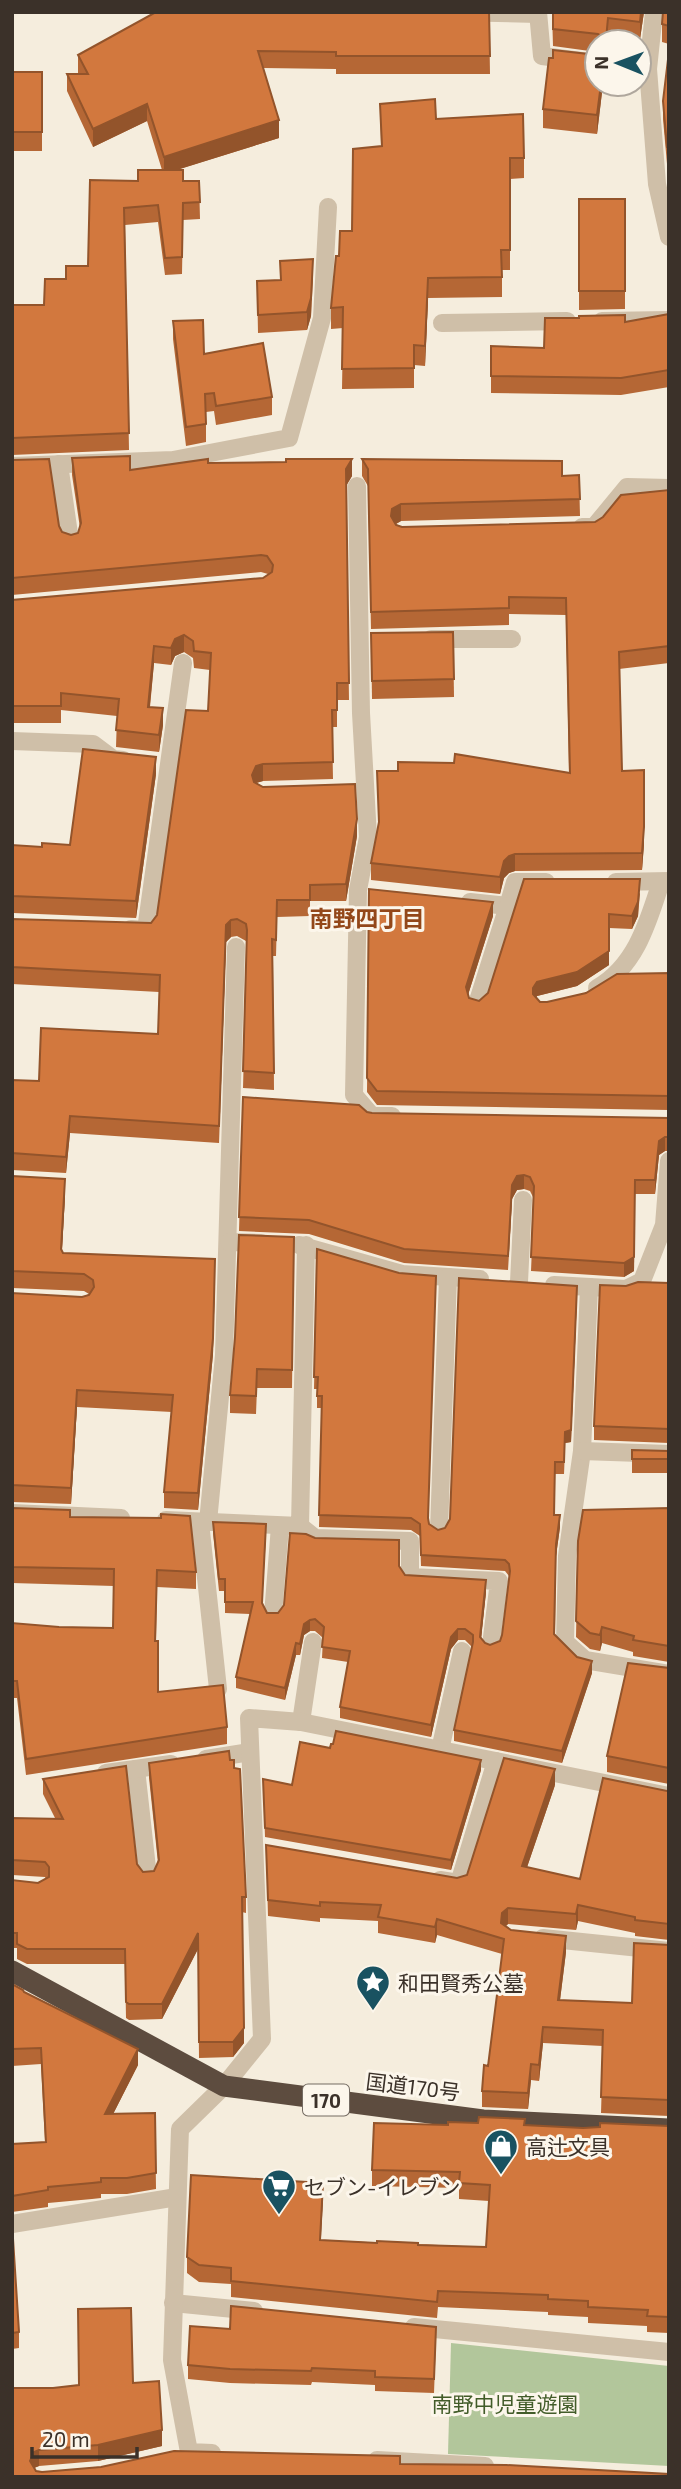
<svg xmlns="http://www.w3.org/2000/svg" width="681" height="2489" font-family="'Exo 2','Noto Sans JP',sans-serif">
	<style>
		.green { fill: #b2c69b }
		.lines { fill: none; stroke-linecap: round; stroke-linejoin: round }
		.lane { stroke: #cfbfa8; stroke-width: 18 }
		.street { stroke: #cfbfa8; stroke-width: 18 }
		.highway { stroke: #5d4c3f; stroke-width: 21 }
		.wall { fill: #b56735 }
		.shaded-wall { fill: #93542b }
		.building { fill: #d2783e; stroke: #93542b; stroke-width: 2 }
		.labels { text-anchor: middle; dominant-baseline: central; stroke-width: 6; stroke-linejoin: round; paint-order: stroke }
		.shield { fill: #fcf6eb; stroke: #756c63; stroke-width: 2 }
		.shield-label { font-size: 19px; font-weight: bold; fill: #3b3129 }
		.poi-label { font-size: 21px; fill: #3b3129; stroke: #fcf6eb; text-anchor: start }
		.street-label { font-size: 21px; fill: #3b3129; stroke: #fcf6eb }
		.park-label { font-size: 21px; fill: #425c29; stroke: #fcf6eb }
		.neighbourhood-label { font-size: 23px; font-weight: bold; fill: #934719; stroke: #fcf6eb }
	</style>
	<rect width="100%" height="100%" fill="#f5eddd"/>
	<polygon class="green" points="451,2343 669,2366 669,2466 448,2454"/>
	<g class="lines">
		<g class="lane">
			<polyline points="602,321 669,320"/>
			<polyline points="442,323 567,321"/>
			<polyline points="59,464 70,541"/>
			<polyline points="582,527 594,527 627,487 669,488"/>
			<polyline points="431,639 512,639"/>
			<polyline points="616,882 669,881"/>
			<polyline points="470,902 508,906 515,882 546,882"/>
			<path d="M597,988C636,966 648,922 661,882"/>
			<polyline points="477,1004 508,906"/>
			<polyline points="519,1282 523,1200"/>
			<polyline points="200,1522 218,1689"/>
			<polyline points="208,1522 224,1355 236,947"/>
			<polyline points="300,1526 315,1538 410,1541 410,1577 499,1581 491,1645"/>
			<polyline points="273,1615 280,1526"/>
			<polyline points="301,1722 313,1642"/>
			<polyline points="440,1750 462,1651"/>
			<polyline points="136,1769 148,1877"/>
			<polyline points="173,2303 254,2311"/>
			<polyline points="414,2327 669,2352"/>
		</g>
		<g class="street">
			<polyline points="449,12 538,14"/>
			<polyline points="538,12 542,56 597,63"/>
			<polyline points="654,12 648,69 657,184 669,237"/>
			<polyline points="12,466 173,460 289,438 322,318 328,207"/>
			<polyline points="357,486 361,713 368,837 358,890 354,1095 372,1116 392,1116"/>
			<polyline points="12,741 93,744 113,759 123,760"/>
			<polyline points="131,929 146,930 183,663"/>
			<polyline points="229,1242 261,1243"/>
			<polyline points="299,1245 402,1274 480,1279"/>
			<polyline points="554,1285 626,1289 642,1281 664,1225 669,1161"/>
			<polyline points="589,1287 582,1451 567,1556 565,1642 585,1660 669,1674"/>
			<polyline points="582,1451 669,1454"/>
			<polyline points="12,1513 121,1518"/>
			<polyline points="166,1520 300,1526 306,1245"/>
			<polyline points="439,1530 448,1277"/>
			<polyline points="206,1759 250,1752"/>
			<polyline points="106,1773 171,1764"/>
			<polyline points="440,1880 459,1883 496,1761"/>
			<polyline points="543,1938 669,1951"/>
			<polyline points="12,2224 177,2197"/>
			<polyline points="212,2453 189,2452 172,2360 180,2129 224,2086 262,2039 249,1718 301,1722 669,1796"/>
			<polyline points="377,2460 485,2466"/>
		</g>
		<polyline class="highway" points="12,1971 224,2086 483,2120 669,2129"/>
	</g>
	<g class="wall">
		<polygon points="489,12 490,74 336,74 336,69 263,68 279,138 176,170 183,181 199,181 200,219 183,220 182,274 165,275 158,222 125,225 129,450 12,455 12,305 44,305 66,279 88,266 138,181 162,170 147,121 93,147 67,91 67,74 78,74 78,55"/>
		<polygon points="552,12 644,12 640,39 608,36 607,42 597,42 597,52 553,46"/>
		<polygon points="669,12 669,44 662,42 662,24"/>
		<polygon points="669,51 669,164 667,164 663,119 663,101"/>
		<polygon points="596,56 603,84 597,134 543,128 543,109 553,58"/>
		<rect x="12" y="72" width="30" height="79"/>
		<polygon points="380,104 436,119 524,158 524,178 510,179 510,270 502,270 502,297 428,298 425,366 414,365 414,388 342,389 343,328 331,329 331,308 339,256 352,231 381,146"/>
		<polygon points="579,199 625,199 625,309 579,310"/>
		<polygon points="280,261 313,278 311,316 307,330 258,333 257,281 280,280"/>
		<polygon points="669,314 669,387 621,395 491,393 491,346 544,348"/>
		<polygon points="173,321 204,354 272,397 272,415 216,425 214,411 206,412 206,442 186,446 173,339"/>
		<polygon points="72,458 130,470 208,463 352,476 346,486 349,700 337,700 337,727 332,727 333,779 263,781 256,783 357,836 346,901 310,901 310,916 277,917 276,956 273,956 274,1090 243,1088 247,945 246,941 237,936 231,937 226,942 219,1143 70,1133 66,1173 12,1170 12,1080 39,1081 158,1034 159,992 12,984 12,919 151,923 157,915 208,711 210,670 194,668 193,658 184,652 175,656 171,665 154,663 150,707 163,725 159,752 116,747 117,716 61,710 61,723 13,723 13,726 12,600 263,578 268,574 261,572 12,595 12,460 62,532 71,535 78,533 80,528 72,475"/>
		<polygon points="362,459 562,476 579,475 580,516 401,521 396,524 402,527 595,522 669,490 669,663 619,669 622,771 644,844 642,870 515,871 509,873 504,878 500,894 371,880 371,863 379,825 377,771 569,773 566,615 509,614 509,625 371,629 368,486 362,476"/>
		<polygon points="453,632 454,697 372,699 371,633"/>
		<polygon points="156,774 136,918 13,913 12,845 42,847 70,845"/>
		<polygon points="369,889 493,916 468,995 469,998 479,1001 640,893 638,916 632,929 609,928 609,965 606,967 577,986 537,996 536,997 540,1002 547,1002 669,973 669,1110 377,1105 367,1092"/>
		<polygon points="243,1097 372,1113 669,1118 669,1151 665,1151 659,1155 655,1194 635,1194 634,1271 624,1277 531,1271 534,1199 530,1191 524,1189 517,1190 512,1199 508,1270 404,1263 309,1234 239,1231"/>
		<polygon points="12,1176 65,1196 62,1251 63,1253 215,1276 213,1354 198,1510 164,1508 164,1492 172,1412 77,1407 71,1504 12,1502 12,1293 82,1297 89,1294 84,1291 12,1288"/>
		<polygon points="294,1237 292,1388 257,1388 256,1414 230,1413 230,1395"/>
		<polygon points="317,1249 429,1524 438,1530 445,1528 577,1297 571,1442 565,1443 564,1474 555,1474 554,1515 560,1527 556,1556 555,1635 592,1673 562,1763 454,1741 454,1730 472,1647 465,1640 458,1640 451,1649 431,1737 340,1718 340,1707 348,1662 322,1658 323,1638 315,1631 310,1631 304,1635 300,1655 296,1655 285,1700 236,1688 236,1677 250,1614 225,1613 225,1591 219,1591 213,1533 213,1522 266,1536 262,1604 267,1613 278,1613 284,1605 315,1538 399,1566 405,1575 486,1592 481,1639 485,1643 490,1645 500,1641 502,1635 509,1578 509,1576 505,1571 421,1566 420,1536 411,1530 319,1527 322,1408 317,1408 317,1389 314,1389"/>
		<polygon points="669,1283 669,1443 594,1440 594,1426 626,1286"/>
		<polygon points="632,1450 669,1451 669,1473 632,1473"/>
		<polygon points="12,1508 70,1517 196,1572 196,1589 157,1587 156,1641 158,1692 227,1727 227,1744 26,1775 17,1698 12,1698 12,1623 59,1627 113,1628 114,1586 12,1583"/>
		<polygon points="669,1508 669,1662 633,1656 633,1652 602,1643 600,1651 590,1649 576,1637 578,1541"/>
		<polygon points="669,1668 669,1784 607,1772 607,1756"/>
		<polygon points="330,1748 481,1770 451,1870 265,1837 263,1779 292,1785"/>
		<polygon points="149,1763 246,1897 246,1913 242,1912 244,2043 233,2057 199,2058 198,1949 162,2019 129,2020 126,2018 125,1964 27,1964 17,1959 17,1948 12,1948 12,1880 38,1883 46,1879 45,1877 12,1875 12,1818 55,1818 43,1794 43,1779 137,1864 143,1872 154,1871 158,1863 149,1778"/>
		<polygon points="555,1785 527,1867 580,1879 667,1791 669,1790 669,1940 635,1936 635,1933 578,1921 576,1930 508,1924 506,1926 511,1930 566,1952 560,2000 632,2003 669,1945 669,2116 601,2113 603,2046 543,2043 539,2081 531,2080 528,2109 482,2107 482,2091 488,2066 502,1954 437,1935 435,1943 378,1933 378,1921 320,1918 320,1922 268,1916 266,1845 457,1878 467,1875"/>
		<polygon points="12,1984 24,1992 138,2065 113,2114 155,2113 156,2189 127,2194 101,2194 101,2198 92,2199 48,2203 48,2207 12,2212 12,2144 45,2142 41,2064 12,2066"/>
		<polygon points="448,2125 525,2125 583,2128 669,2126 669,2333 647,2332 647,2326 588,2323 588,2317 548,2315 548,2312 438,2307 437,2318 231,2297 231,2284 199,2282 187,2273 187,2257 323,2199 320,2240 486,2247 489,2201 459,2199 459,2188 372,2186 372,2170"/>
		<polygon points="12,2223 19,2332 19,2348 12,2349"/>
		<polygon points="436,2340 434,2393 375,2391 375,2385 312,2382 311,2385 230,2383 188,2379 188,2365"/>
		<polygon points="133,2383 162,2446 98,2461 39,2466 34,2468 36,2471 42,2472 400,2464 12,2477 53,2388"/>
	</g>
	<g class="shaded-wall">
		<polygon points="641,12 644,12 640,39 640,22"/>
		<polygon points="608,18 608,36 607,42 606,42"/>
		<polygon points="601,84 603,84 597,134 597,115"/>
		<polygon points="147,104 147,121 93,147 93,129"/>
		<polygon points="279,120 279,138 164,174 164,157"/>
		<polygon points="313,259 311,316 307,330 307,312"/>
		<polygon points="428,278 428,298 425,366 425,346"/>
		<polygon points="352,459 352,476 346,486 346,469"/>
		<polygon points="401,504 401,521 392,526 391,516 392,509"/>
		<polygon points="184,635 184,652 175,656 171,665 171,648 175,639"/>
		<polygon points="154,646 154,663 148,724 148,707"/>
		<polygon points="163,708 163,725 159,752 159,735"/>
		<polygon points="156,757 156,774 136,918 136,901"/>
		<polygon points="263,764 263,781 256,783 252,792 252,775 256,766"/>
		<polygon points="357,819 357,836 346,901 346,884"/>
		<polygon points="644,827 644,844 642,870 642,853"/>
		<polygon points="515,854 515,871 509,873 504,878 500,894 500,877 504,861 509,856"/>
		<polygon points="640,879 638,916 632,929 632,916"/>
		<polygon points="493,902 493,916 466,1001 466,987"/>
		<polygon points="609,914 609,965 577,986 537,996 533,1002 533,988 537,982"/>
		<polygon points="231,920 231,937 226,942 219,1143 226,925"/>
		<polygon points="70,1116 70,1133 66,1173 66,1157"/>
		<polygon points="665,1137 665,1151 659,1155 655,1194 655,1180 659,1141"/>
		<polygon points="524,1175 524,1189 517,1190 512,1199 508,1270 512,1185 517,1176"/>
		<polygon points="65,1179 65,1196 61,1266 61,1249"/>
		<polygon points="635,1180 634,1271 624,1277 624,1263"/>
		<polygon points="215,1276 213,1354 198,1510 198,1493"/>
		<polygon points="577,1297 571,1442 565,1443 564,1474 565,1432"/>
		<polygon points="77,1390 77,1407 71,1504 71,1488"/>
		<polygon points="560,1515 560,1527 556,1556 556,1544"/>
		<polygon points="486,1580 486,1592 480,1649 480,1637"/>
		<polygon points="310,1620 310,1631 304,1635 300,1655 300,1644 304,1624"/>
		<polygon points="602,1627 602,1643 600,1651 600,1635"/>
		<polygon points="458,1629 458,1640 451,1649 431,1737 431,1725 451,1637"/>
		<polygon points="296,1643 296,1655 285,1700 285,1688"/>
		<polygon points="592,1661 592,1673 562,1763 562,1751"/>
		<polygon points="481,1760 481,1770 451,1870 451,1860"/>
		<polygon points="555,1769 555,1785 522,1882 522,1866"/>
		<polygon points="578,1905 578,1921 576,1930 576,1914"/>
		<polygon points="508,1908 508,1924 502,1929 501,1939 502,1913"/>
		<polygon points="437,1919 437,1935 435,1943 435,1927"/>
		<polygon points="198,1933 198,1949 162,2019 162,2004"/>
		<polygon points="566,1936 566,1952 558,2016 558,2000"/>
		<polygon points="543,2027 543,2043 539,2081 539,2065"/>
		<polygon points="244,2028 244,2043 233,2057 233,2042"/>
		<polygon points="138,2049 138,2065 105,2130 105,2114"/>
		<polygon points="531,2064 531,2080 528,2109 528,2093"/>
		<polygon points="323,2183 323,2199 320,2256 320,2240"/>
		<polygon points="162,2430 162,2446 98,2461 98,2445"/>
		<polygon points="39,2450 39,2466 34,2468 30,2461 34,2452"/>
	</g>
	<g class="building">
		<polygon points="156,12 489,12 490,56 336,56 336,52 258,51 279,120 164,157 147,104 93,129 67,74 88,74 78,55"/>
		<polygon points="553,12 641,12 640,22 608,18 606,39 598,34 553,29"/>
		<polygon points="663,12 669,12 669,26 662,24"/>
		<polygon points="553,50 597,55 597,84 601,84 597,115 543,109 549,58 553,58"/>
		<polygon points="669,51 669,147 667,147 663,101"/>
		<rect x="12" y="72" width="30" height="60"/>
		<polygon points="435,99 436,119 523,114 524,158 510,158 510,250 501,250 502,277 428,278 425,346 414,345 414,368 342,369 343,307 331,308 336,256 339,256 340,231 352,231 353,149 382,146 380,104"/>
		<polygon points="138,170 183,170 183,181 199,181 200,202 183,203 182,257 165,258 158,205 124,208 129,433 12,438 12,305 44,305 45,279 66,279 66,266 88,266 90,180 138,181"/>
		<rect x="579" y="199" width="46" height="92"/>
		<polygon points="313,259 311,298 307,312 258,315 257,281 281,280 280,261"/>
		<polygon points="669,314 669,370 621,378 491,376 491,346 544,348 545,318 579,318 579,316 625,315 625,322"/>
		<polygon points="203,320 204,354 263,343 272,397 216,406 214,393 205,394 206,424 186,427 173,321"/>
		<polygon points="130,456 130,470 208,459 208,463 286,462 286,459 352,459 346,469 349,683 337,683 337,710 332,710 333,762 263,764 256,766 252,775 254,782 263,787 355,784 357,819 346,884 310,885 310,900 277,900 276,940 272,939 274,1073 243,1071 247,930 246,924 237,919 231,920 226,925 219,1126 70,1116 66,1157 12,1153 12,1080 39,1081 41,1028 158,1034 160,975 12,967 12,919 151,923 157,915 186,710 208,711 211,653 194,651 193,641 184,635 175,639 171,648 154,646 148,707 163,708 159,735 116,730 119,699 61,693 61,706 13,706 12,710 12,600 263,578 272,572 273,565 267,556 261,555 12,578 12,460 49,459 59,526 62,532 71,535 78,533 81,523 72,458"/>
		<polygon points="362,459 562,461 562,476 579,475 580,499 401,504 392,509 391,516 396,525 402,527 595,522 603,517 621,495 669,490 669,646 619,652 622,771 644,770 644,827 642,853 515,854 509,856 504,861 500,877 371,863 379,822 377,771 398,771 398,762 454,763 455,754 570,773 566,598 509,597 509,608 371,612 368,469"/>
		<polygon points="453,632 454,679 372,681 371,633"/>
		<polygon points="83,749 156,757 136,901 12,896 12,845 42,847 42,843 70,845"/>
		<polygon points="524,879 640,879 638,902 632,916 609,914 609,951 606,953 577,972 537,982 533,988 533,994 540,1002 547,1002 586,993 617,974 669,973 669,1096 377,1091 367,1078 369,889 493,902 466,987 469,998 479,1001 488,993"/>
		<polygon points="243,1097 359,1105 367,1112 372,1113 669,1118 669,1137 665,1137 659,1141 655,1180 635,1180 634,1257 624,1263 531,1257 534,1186 530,1177 524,1175 517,1176 512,1185 508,1256 404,1249 309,1220 239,1217"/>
		<polygon points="12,1176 65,1179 61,1249 63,1253 215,1259 213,1338 198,1493 164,1492 173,1395 77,1390 71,1488 12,1485 12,1293 82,1297 89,1295 94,1287 93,1280 84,1274 12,1271"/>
		<polygon points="239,1235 294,1237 292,1370 257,1369 256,1396 230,1395 235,1337"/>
		<polygon points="317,1249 399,1273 436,1276 428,1518 429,1524 438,1530 445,1528 450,1519 459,1278 577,1286 571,1430 565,1432 564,1462 555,1462 554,1515 560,1515 556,1544 554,1634 577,1657 592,1661 562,1751 454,1730 473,1642 473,1635 465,1629 458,1629 451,1637 431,1725 340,1707 350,1651 322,1647 324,1627 315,1619 310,1620 304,1624 300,1644 296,1643 285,1688 236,1677 253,1602 225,1602 225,1579 219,1579 213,1522 266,1524 262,1603 267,1613 278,1613 284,1605 290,1533 306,1534 315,1538 399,1540 399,1566 405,1575 486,1580 480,1637 485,1643 490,1645 500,1641 502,1635 510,1571 509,1564 505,1560 421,1555 420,1524 411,1518 319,1515 322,1396 317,1396 318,1377 314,1377"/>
		<polygon points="638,1282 669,1283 669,1429 594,1426 600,1285 626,1286"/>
		<polygon points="632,1450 669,1451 669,1459 632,1459"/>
		<polygon points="12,1508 70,1510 70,1517 161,1518 161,1514 190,1516 196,1572 157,1570 155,1641 158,1641 158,1692 223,1685 227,1727 26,1759 17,1681 12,1681 12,1623 59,1627 113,1628 114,1569 12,1567"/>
		<polygon points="669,1508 669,1646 633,1640 634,1636 602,1627 600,1635 590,1633 576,1621 578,1541 583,1510"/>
		<polygon points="628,1663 669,1668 669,1768 607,1756"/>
		<polygon points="336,1731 481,1760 451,1860 265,1828 263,1779 292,1785 300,1742 330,1748 331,1744 333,1744"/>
		<polygon points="229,1751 230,1760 234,1760 234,1768 240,1769 246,1897 242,1897 244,2028 233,2042 199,2042 198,1933 162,2004 129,2004 126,2002 125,1949 27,1949 17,1944 17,1933 12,1933 12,1880 38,1883 49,1877 49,1867 45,1862 12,1860 12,1818 63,1819 43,1779 126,1766 137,1864 143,1872 154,1871 159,1860 149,1763"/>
		<polygon points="504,1758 555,1769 522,1866 580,1879 603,1778 667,1791 669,1790 669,1924 635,1920 635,1917 578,1905 576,1914 508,1908 502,1913 501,1923 511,1930 566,1936 558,2000 632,2003 634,1943 669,1945 669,2100 601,2097 603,2030 543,2027 539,2065 531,2064 528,2093 482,2091 484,2065 488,2066 504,1939 437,1919 435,1927 378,1917 381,1905 320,1902 320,1906 268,1900 266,1845 457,1878 467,1875"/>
		<polygon points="12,1984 23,1990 24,1992 138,2049 105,2114 155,2113 156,2173 127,2178 101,2178 101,2182 92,2183 48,2187 48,2190 12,2196 12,2144 46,2142 41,2048 12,2049"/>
		<polygon points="479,2117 525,2119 524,2125 583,2128 600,2127 600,2123 669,2126 669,2317 647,2316 648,2310 588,2307 588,2301 548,2299 548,2295 438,2291 437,2302 231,2281 231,2268 199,2265 187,2257 191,2175 323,2183 320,2240 377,2243 377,2241 418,2243 418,2245 486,2247 490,2185 459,2183 460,2172 372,2170 374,2123 448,2125 448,2122 478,2123"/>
		<polygon points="12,2223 19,2332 12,2333"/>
		<polygon points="231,2306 436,2327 434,2379 375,2377 375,2371 312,2368 311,2371 230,2369 188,2365 190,2326 230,2329"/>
		<polygon points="131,2308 133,2383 159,2381 162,2430 98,2445 39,2450 34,2452 30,2461 36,2471 42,2472 101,2467 174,2451 400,2456 400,2464 506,2465 669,2474 669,2477 12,2477 12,2388 53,2388 79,2385 78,2309"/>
	</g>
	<defs>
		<g id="sight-pin" transform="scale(1.75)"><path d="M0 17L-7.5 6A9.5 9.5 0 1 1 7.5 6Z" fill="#195261" stroke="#fcf6eb"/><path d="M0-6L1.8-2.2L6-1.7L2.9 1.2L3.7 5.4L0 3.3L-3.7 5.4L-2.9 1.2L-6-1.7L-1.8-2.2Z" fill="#fff"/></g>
		<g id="shop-pin" transform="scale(1.75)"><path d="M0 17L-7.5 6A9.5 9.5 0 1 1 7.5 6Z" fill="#195261" stroke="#fcf6eb"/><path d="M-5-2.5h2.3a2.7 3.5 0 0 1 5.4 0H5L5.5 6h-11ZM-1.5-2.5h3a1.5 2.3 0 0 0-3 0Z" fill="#fff"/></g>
		<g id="supermarket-pin" transform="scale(1.75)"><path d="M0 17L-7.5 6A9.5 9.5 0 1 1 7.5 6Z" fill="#195261" stroke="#fcf6eb"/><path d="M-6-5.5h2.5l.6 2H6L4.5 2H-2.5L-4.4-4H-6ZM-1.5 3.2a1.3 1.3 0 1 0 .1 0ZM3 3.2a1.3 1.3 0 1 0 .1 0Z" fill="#fff"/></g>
	</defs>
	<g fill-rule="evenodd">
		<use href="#sight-pin" x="373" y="1982"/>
		<use href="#shop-pin" x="501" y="2146"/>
		<use href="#supermarket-pin" x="279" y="2186"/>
	</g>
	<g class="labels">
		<rect class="shield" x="303" y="2084.5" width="46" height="31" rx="5"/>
		<g class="shield-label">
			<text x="326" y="2100">170</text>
		</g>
		<g class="poi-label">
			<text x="398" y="1982">和田賢秀公墓</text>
			<text x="526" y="2146">高辻文具</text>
			<text x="304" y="2186">セブン-イレブン</text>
		</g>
		<g class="street-label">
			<text transform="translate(413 2086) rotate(7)">国道170号</text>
		</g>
		<g class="park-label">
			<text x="505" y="2403">南野中児童遊園</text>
		</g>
		<g class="neighbourhood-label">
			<text x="367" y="918">南野四丁目</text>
		</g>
	</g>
	<rect width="681" height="2489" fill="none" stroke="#3b3129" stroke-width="28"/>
	<g transform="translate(618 63) rotate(271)"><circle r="33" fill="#fcf6eb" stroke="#afa79d" stroke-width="2"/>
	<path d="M0-5L12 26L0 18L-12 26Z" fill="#195261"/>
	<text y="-10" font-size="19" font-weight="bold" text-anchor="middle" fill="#3b3129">N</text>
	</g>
	<path d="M32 2447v10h105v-10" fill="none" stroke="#3b3129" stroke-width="3.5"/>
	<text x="42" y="2447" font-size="21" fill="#3b3129" stroke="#fcf6eb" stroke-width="5" paint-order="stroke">20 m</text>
</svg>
